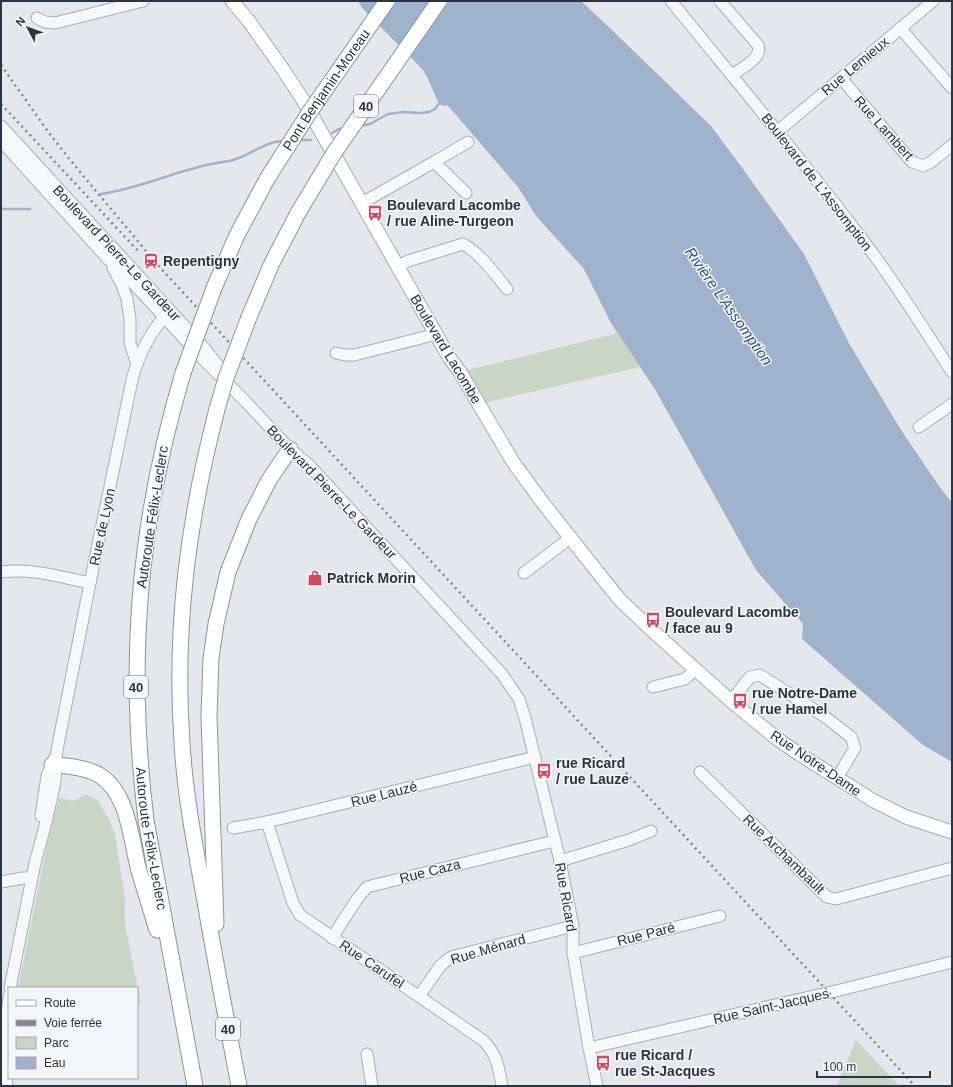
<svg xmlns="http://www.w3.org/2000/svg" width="953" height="1087" font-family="Arial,sans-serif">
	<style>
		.green { fill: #c9d6c5 }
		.water { fill: #9fb4cc }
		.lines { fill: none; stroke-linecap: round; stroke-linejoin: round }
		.stream { stroke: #9fb4cc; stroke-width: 2.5 }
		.minor-casing { stroke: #a9aeb7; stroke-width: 13 }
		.major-casing { stroke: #a3abb8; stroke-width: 15 }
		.highway-casing { stroke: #8b94a3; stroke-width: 17 }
		.minor { stroke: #f7f8fa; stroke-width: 11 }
		.major { stroke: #fff; stroke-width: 13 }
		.highway { stroke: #fff; stroke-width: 15 }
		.rail { stroke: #7d8696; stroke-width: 2.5; stroke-dasharray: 2 4; stroke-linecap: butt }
		.highway-bridge-casing { stroke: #8b94a3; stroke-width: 17; stroke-linecap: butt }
		.highway-bridge { stroke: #fff; stroke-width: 15 }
		.labels { text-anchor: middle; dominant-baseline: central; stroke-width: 3; stroke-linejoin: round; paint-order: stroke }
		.shield { fill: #f4f6f9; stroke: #676e7b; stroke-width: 1 }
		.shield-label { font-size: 13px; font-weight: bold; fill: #2b3445 }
		.street-label { font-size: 14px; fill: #2b3445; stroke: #f4f6f9 }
		.poi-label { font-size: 14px; font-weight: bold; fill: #2b3445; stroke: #f4f6f9; text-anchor: start }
		.water-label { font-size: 15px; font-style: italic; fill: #34527a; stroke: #f4f6f9 }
	</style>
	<rect width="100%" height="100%" fill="#e4e7ec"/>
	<g class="green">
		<polygon points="618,333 640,367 479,404 460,372"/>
		<polygon points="86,794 98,801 110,821 115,835 125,899 125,924 141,1003 137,1004 137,988 18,988 48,840 59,798 73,801"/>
		<polygon points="856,1040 899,1086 837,1086"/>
	</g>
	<polygon class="water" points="358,1 581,1 612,30 711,126 743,169 804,254 850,345 901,430 939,486 952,503 952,762 923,745 802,639 803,624 756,570 656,391 611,323 584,269 536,216 518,187 450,108 447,105 444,106 439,104 428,79 423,70 362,8"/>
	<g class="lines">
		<g class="stream">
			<polyline points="359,126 370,124 388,114 403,112 420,113 429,112 435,109 440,102"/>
			<polyline points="332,133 339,129 344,128"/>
			<polyline points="299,140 311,140"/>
			<path d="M101,194C129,190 155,180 181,172C191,169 201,166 211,164C219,162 228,162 236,159C252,154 266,141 284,141"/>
			<polyline points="1,209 30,209"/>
		</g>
		<g class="minor-casing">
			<g id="minor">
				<path d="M671,1C732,76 794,150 853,227C889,273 920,323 952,372"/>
				<path d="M720,1L758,45C763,59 741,68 732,75"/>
				<polyline points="37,18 45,22 55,23 143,1"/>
				<polyline points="900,28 952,88"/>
				<polyline points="841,78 912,162 923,166 931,162 952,145"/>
				<polyline points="1,126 201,344 220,368"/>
				<polyline points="778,131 933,1"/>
				<polyline points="1,141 108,259 135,285 199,355 246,402 290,449 309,465 502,674 519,699 525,718 560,861 573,926 573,953 589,1048 597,1086"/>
				<polyline points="434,162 468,142"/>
				<polyline points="362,203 434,162 466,193"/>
				<path d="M398,266L408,261L463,244C481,254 494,273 507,289"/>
				<polyline points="113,268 122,285 127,299 130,319 130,343 137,364"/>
				<polyline points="336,353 345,355 354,355 429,336 435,333"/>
				<polyline points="919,427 952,404"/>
				<path d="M1,572C32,568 60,577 90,583"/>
				<polyline points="524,573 570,538"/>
				<polyline points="653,687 685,679 695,670"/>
				<polyline points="731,701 750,677 760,675 824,716 851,737 855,748 837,778"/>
				<polyline points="700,772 827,897 836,899 952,868"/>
				<polyline points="41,816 47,776 54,759"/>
				<path d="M267,822L293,903L300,915L484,1041C498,1057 498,1066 502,1086"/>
				<polyline points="233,828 267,822 535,757"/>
				<polyline points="560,861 629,840 651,831"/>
				<polyline points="1,882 23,878 32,878"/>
				<polyline points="332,938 357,899 367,887 554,841"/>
				<polyline points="573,953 720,916"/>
				<path d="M10,988L35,863L46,822L55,782L57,750L90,583L132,380C139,353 150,331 170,311"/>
				<polyline points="419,996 441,965 451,957 573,926"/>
				<polyline points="589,1048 840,990 952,962"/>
				<polyline points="367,1054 372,1086"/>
				<polyline points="7,1086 4,1041 9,996"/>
			</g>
		</g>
		<g class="major-casing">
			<polyline id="major" points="232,1 248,20 282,68 303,100 449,357 460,372 513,462 543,503 603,579 621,601 657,635 731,701 776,738 799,754 874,801 906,817 952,832"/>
		</g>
		<g class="highway-casing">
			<g id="highway">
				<polyline points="214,288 237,235 267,179"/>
				<polyline points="249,317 272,263 298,213"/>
				<path id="s1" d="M183,373C138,524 127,663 146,820L195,1086"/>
				<path d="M217,409C188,521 174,627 182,743C185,795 195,846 204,896C215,960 227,1023 239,1086"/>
				<path d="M52,765C67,766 86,767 99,775C129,793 131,841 139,871C145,891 151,910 157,930"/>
				<polyline points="216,924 209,716 211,658 216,624 228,572 249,519 269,480 290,449"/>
			</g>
		</g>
		<use href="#minor" class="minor"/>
		<use href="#major" class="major"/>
		<use href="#highway" class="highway"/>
		<g class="rail">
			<polyline points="1,65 49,133 71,161 151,257"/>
			<polyline points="1,104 140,253"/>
			<polyline points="154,261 915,1086"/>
		</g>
		<g class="highway-bridge-casing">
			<g id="highway-bridge">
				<path id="s2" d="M267,179L309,113L387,1"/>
				<polyline points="298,213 334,153 439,1"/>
				<polyline points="183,373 214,288"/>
				<polyline points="217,409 226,378 249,317"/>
			</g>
		</g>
		<use href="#highway-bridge" class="highway-bridge"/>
	</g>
	<defs>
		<g id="bus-bare" transform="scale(1.2)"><path d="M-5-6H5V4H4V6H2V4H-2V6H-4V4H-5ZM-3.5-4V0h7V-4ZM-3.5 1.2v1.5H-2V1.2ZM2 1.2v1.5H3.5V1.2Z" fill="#d1495b" stroke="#f4f6f9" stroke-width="2.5" paint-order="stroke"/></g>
		<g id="station-bare" transform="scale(1.2)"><path d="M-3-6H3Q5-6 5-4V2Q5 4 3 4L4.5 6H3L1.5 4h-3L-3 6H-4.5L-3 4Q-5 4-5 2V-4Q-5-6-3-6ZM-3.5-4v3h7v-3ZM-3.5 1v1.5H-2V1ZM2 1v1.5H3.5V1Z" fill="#d1495b" stroke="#f4f6f9" stroke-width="2.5" paint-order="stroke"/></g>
		<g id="shop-bare" transform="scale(1.2)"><path d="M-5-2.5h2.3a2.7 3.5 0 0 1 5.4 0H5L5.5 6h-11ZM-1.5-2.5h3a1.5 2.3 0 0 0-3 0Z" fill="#d1495b" stroke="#f4f6f9" stroke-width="2.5" paint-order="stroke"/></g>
	</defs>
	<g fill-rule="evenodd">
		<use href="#bus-bare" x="375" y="213"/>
		<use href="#station-bare" x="151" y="261"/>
		<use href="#shop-bare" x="315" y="578"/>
		<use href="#bus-bare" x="653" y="620"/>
		<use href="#bus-bare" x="740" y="701"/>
		<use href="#bus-bare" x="544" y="771"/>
		<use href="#bus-bare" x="603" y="1063"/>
	</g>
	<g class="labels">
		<g class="shield">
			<rect x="354" y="95" width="24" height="22" rx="3"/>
			<rect x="124" y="676" width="24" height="22" rx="3"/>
			<rect x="216" y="1018" width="24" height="22" rx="3"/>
		</g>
		<g class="shield-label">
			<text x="366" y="106">40</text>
			<text x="136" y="687">40</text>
			<text x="228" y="1029">40</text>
		</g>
		<g class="street-label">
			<text transform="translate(855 66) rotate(-40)">Rue Lemieux</text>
			<text stroke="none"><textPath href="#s2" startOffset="107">Pont Benjamin-Moreau</textPath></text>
			<text transform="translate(884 128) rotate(48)">Rue Lambert</text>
			<text transform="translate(817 182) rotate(52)">Boulevard de L'Assomption</text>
			<text transform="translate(117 253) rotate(47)">Boulevard Pierre-Le Gardeur</text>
			<text transform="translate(446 349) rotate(59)">Boulevard Lacombe</text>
			<text transform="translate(332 492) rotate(46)">Boulevard Pierre-Le Gardeur</text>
			<text transform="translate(152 517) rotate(-81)">Autoroute Félix-Leclerc</text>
			<text transform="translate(102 527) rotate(-78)">Rue de Lyon</text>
			<text transform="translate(816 763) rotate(34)">Rue Notre-Dame</text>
			<text transform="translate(384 794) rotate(-14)">Rue Lauzé</text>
			<text stroke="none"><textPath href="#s1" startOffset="471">Autoroute Félix-Leclerc</textPath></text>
			<text transform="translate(784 854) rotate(44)">Rue Archambault</text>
			<text transform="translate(430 871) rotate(-14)">Rue Caza</text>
			<text transform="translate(566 897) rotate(80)">Rue Ricard</text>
			<text transform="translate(646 934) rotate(-14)">Rue Paré</text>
			<text transform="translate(488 949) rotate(-16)">Rue Ménard</text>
			<text transform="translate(372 964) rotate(34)">Rue Carufel</text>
			<text transform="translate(771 1006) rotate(-13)">Rue Saint-Jacques</text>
		</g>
		<g class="poi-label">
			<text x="387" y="205">Boulevard Lacombe<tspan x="387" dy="16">/ rue Aline-Turgeon</tspan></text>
			<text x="163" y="261">Repentigny</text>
			<text x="327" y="578">Patrick Morin</text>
			<text x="665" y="612">Boulevard Lacombe<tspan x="665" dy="16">/ face au 9</tspan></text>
			<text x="752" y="693">rue Notre-Dame<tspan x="752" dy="16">/ rue Hamel</tspan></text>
			<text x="556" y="763">rue Ricard<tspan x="556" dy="16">/ rue Lauze</tspan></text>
			<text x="615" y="1055">rue Ricard /<tspan x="615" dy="16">rue St-Jacques</tspan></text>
		</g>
		<g class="water-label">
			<text transform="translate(729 306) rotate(55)">Rivière L'Assomption</text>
		</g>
	</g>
	<rect width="953" height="1087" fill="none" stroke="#2b3445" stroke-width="4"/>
	<rect x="8" y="987" width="130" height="92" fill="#f4f6f9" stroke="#a4a8b1"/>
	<rect x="16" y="1000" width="20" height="6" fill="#ffffff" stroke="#a4a8b1"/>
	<text x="44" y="1007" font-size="12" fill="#2b3445">Route</text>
	<rect x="16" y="1020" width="20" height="6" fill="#7d8696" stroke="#a4a8b1"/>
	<text x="44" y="1027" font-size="12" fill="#2b3445">Voie ferrée</text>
	<rect x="16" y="1037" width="20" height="12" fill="#c9d6c5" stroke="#a4a8b1"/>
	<text x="44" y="1047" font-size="12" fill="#2b3445">Parc</text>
	<rect x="16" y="1057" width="20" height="12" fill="#9fb4cc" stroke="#a4a8b1"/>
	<text x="44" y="1067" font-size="12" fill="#2b3445">Eau</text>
	<g transform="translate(28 28) rotate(311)" stroke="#f4f6f9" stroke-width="3" paint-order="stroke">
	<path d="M0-3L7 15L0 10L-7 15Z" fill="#2b3445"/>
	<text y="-6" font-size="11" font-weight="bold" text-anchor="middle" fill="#2b3445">N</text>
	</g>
	<path d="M817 1071v6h113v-6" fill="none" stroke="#2b3445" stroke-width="2"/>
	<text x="823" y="1071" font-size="12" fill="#2b3445" stroke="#f4f6f9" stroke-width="3" paint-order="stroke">100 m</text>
</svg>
